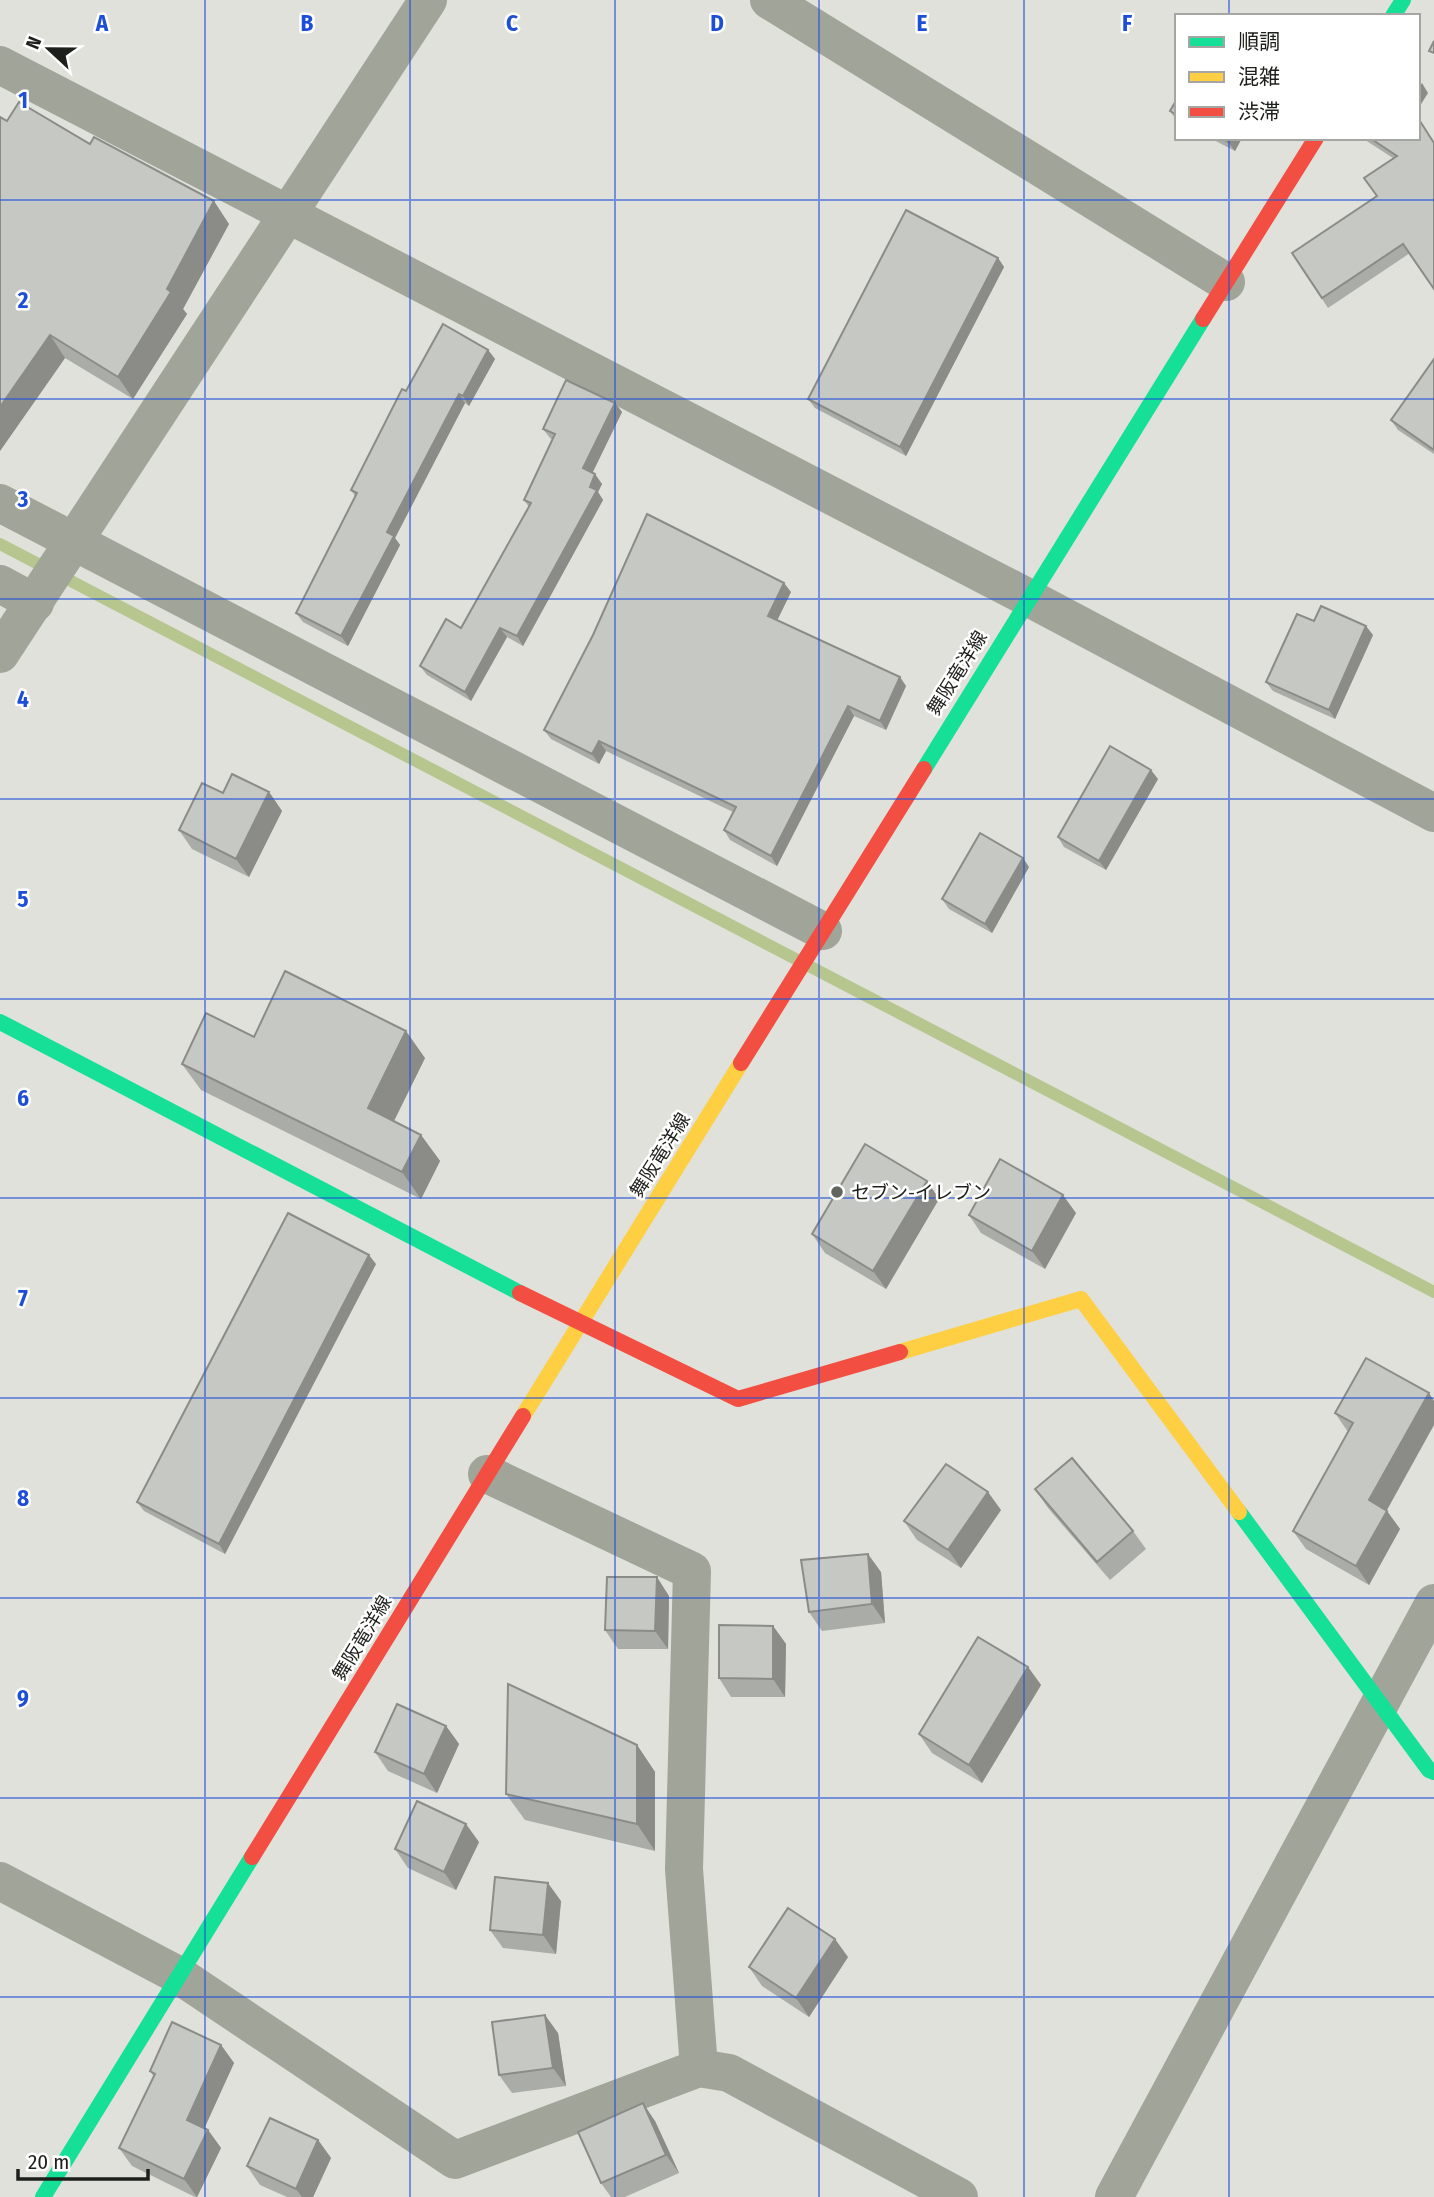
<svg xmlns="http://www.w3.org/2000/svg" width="1434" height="2197" font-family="'Fira Sans Condensed','Noto Sans JP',sans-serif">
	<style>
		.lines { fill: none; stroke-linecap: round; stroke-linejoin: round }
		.stream { stroke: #b6c68e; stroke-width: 12 }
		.street { stroke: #a1a599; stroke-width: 38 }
		.fast { stroke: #16e098; stroke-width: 16 }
		.slow { stroke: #ffcf43; stroke-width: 16 }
		.jam { stroke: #f24e42; stroke-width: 16 }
		.wall { fill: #aaaca8 }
		.shaded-wall { fill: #8b8c88 }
		.building { fill: #c6c8c3; stroke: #8b8c88; stroke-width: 2 }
		.grid { fill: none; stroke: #1d4ed8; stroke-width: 2; stroke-opacity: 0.55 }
		.poi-dot { fill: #62645e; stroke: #fff; stroke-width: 2.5 }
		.labels { text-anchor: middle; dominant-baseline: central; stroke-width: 5; stroke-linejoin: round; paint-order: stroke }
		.street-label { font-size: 19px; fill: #1e201b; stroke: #fff }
		.poi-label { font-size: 19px; fill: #1e201b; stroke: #fff; text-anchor: start }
		.grid-label { font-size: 23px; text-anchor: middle; font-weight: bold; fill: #1d4ed8; stroke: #fff; stroke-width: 5; stroke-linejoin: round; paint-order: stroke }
	</style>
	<rect width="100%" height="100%" fill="#dfe1da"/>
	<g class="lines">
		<polyline class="stream" points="0,544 1434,1292"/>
		<g class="street">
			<polyline points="769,0 1226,282"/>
			<polyline points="0,65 1029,598 1434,813"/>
			<polyline points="0,503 823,931"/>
			<polyline points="0,584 35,603"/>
			<polyline points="0,654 428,0"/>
			<polyline points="487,1474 692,1571 684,1869 699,2068"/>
			<polyline points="0,1881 180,1976 455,2160 699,2068 729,2073 959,2197"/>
			<polyline points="1114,2197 1434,1603"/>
		</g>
		<g class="fast">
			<polyline points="1393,16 1403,0"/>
			<polyline points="924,769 1203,319"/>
			<polyline points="0,1022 520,1293"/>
			<polyline points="1239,1512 1429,1770 1434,1772"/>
			<polyline points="43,2197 252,1857"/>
		</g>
		<g class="slow">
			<polyline points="900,1352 1081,1299 1239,1512"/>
			<polyline points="523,1416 741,1063"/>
		</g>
		<g class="jam">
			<polyline points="1203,319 1316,138"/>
			<polyline points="741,1063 924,769"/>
			<polyline points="520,1293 738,1399 900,1352"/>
			<polyline points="252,1857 523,1416"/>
		</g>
	</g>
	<g class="wall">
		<polygon points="1177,99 1177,121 1170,111"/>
		<polygon points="0,117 7,121 90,144 229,224 183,309 187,314 133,399 65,358 0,451"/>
		<polygon points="1210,138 1242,138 1235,151"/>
		<polygon points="1362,138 1418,138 1410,253 1328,308 1292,253 1377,196 1393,158"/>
		<polygon points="998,258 1004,267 906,456 815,408 808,399"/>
		<polygon points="488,350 495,359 469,406 465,403 395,538 400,545 348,646 303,622 296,613 355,496 351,490 406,391"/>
		<polygon points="1434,359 1434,454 1398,430 1391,420"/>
		<polygon points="615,403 622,412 592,473 602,484 598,492 603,500 523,646 507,637 471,701 427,675 420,666 461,628 529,507 524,500 553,440 550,438 543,429"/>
		<polygon points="791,592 777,620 906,686 886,730 854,716 777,866 730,840 724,830 733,812 606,751 599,764 551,739 544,730"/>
		<polygon points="1373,635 1335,719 1273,691 1266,682"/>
		<polygon points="1158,779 1106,870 1064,847 1058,837"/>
		<polygon points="269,792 282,811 249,877 192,849 179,830 223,793"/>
		<polygon points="1029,867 992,933 949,909 942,899"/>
		<polygon points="254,1037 425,1058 394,1121 421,1135 440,1161 421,1199 201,1090 182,1064"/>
		<polygon points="927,1181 939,1199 886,1289 825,1253 812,1234"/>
		<polygon points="1076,1213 1045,1269 981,1233 969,1215"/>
		<polygon points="376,1264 225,1554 144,1511 137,1502"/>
		<polygon points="1366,1358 1386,1510 1400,1529 1369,1585 1306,1549 1293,1531 1348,1432 1335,1413"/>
		<polygon points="1035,1489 1133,1531 1146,1549 1110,1580 1048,1508"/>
		<polygon points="1001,1510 961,1568 917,1540 904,1521"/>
		<polygon points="881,1572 885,1623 822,1631 809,1612"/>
		<polygon points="669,1596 668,1649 618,1649 605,1630"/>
		<polygon points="773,1626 786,1644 785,1697 731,1697 719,1678"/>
		<polygon points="1028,1667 1041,1685 982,1783 932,1753 919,1734"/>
		<polygon points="446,1726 459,1744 437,1793 388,1771 375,1752"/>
		<polygon points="637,1745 655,1772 655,1851 525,1820 506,1794"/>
		<polygon points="479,1842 456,1890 408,1868 395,1849"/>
		<polygon points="561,1901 556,1954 503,1948 490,1930"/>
		<polygon points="848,1957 809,2017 762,1986 749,1967"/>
		<polygon points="558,2033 566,2086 512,2093 499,2075"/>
		<polygon points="221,2045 234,2063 204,2128 208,2130 221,2148 197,2197 195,2197 132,2166 119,2148 154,2077 150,2071"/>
		<polygon points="655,2121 679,2173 625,2197 611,2197 601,2183"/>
		<polygon points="318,2140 331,2158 313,2197 287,2197 260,2185 247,2166"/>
	</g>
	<g class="shaded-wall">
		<polygon points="1422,83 1428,93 1418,109 1418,89"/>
		<polygon points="1230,138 1242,138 1235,151 1228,142"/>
		<polygon points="214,201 229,224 183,309 187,314 133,399 118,377"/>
		<polygon points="998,258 1004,267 906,456 900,447"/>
		<polygon points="50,335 65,358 0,451 0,407"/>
		<polygon points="488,350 495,359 469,406 463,396"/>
		<polygon points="459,394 465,403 395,538 400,545 348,646 341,636 387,532"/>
		<polygon points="615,403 622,412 590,478 583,468"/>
		<polygon points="595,474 602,484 598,492 603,500 523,646 517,636"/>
		<polygon points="784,583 791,592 775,625 768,616"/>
		<polygon points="1366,626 1373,635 1335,719 1329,710"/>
		<polygon points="500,628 507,637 471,701 465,692"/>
		<polygon points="900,677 906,686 886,730 880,721"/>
		<polygon points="848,706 854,716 777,866 771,856"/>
		<polygon points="599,741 606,751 599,764 592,754"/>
		<polygon points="1151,770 1158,779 1106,870 1099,861"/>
		<polygon points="269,792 282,811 249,877 236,859"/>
		<polygon points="1023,858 1029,867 992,933 985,924"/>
		<polygon points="406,1031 425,1058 387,1135 368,1108"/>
		<polygon points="421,1135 440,1161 421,1199 402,1172"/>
		<polygon points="927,1181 939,1199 886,1289 873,1271"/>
		<polygon points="1063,1195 1076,1213 1045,1269 1032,1251"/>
		<polygon points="369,1255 376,1264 225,1554 219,1544"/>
		<polygon points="1429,1393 1434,1401 1434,1425 1382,1519 1369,1500"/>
		<polygon points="988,1492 1001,1510 961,1568 948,1550"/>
		<polygon points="1387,1511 1400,1529 1369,1585 1356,1566"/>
		<polygon points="868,1554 881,1572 885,1623 872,1604"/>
		<polygon points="657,1577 669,1596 668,1649 655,1631"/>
		<polygon points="773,1626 786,1644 785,1697 773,1679"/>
		<polygon points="1028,1667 1041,1685 982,1783 969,1765"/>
		<polygon points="446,1726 459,1744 437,1793 424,1774"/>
		<polygon points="637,1745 655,1772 655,1851 637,1824"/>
		<polygon points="466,1824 479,1842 456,1890 444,1872"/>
		<polygon points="548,1883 561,1901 556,1954 543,1935"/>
		<polygon points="835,1939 848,1957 809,2017 796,1998"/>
		<polygon points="545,2015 558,2033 566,2086 553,2068"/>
		<polygon points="221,2045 234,2063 200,2138 187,2120"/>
		<polygon points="643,2103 655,2121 679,2173 666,2155"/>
		<polygon points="208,2130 221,2148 197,2197 184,2179"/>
		<polygon points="318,2140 331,2158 313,2197 302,2197 296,2189"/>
	</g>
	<g class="building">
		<polygon points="1434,41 1434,53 1429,51"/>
		<polygon points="1177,99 1177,115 1170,111"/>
		<polygon points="19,102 90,144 94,137 214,201 167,289 171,292 118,377 50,335 0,407 0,117 7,121"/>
		<polygon points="1418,118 1434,143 1434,289 1403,244 1322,298 1292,253 1377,196 1364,178 1397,156 1370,138 1418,138"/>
		<polygon points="1222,138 1230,138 1228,142"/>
		<polygon points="906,210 998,258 900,447 808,399"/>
		<polygon points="443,324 488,350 463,396 459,394 387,532 394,536 341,636 296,613 357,493 351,490 402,389 406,391"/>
		<polygon points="1434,359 1434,450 1391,420"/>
		<polygon points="566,380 615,403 583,468 595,474 590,487 597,490 517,636 500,628 465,692 420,666 446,619 461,628 531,503 524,500 555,434 543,429"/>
		<polygon points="647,514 784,583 768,616 900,677 880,721 848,706 771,856 724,830 736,807 599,741 592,754 544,730 593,635"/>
		<polygon points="1321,606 1366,626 1329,710 1266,682 1297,614 1314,621"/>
		<polygon points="1110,746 1151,770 1099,861 1058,837"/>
		<polygon points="232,774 269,792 236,859 179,830 202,783 223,793"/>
		<polygon points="980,833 1023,858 985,924 942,899"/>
		<polygon points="285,971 406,1031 368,1108 421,1135 402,1172 182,1064 206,1013 254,1037"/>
		<polygon points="865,1144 927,1181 873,1271 812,1234"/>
		<polygon points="1000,1159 1063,1195 1032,1251 969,1215"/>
		<polygon points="288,1213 369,1255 219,1544 137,1502"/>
		<polygon points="1366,1358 1429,1393 1369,1500 1387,1511 1356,1566 1293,1531 1353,1423 1335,1413"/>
		<polygon points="1072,1458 1133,1531 1097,1562 1035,1489"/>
		<polygon points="946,1464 988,1492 948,1550 904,1521"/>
		<polygon points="868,1554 872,1604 809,1612 801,1560"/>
		<polygon points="607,1577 657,1577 655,1631 605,1630"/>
		<polygon points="719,1625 773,1626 773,1679 719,1678"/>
		<polygon points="978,1637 1028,1667 969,1765 919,1734"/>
		<polygon points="508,1684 637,1745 637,1824 506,1794"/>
		<polygon points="397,1704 446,1726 424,1774 375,1752"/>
		<polygon points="417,1801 466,1824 444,1872 395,1849"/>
		<polygon points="495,1877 548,1883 543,1935 490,1930"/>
		<polygon points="788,1908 835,1939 796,1998 749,1967"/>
		<polygon points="545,2015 553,2068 499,2075 492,2022"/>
		<polygon points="172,2022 221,2045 187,2120 208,2130 184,2179 119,2148 155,2074 150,2071"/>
		<polygon points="643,2103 666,2155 601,2183 578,2132"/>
		<polygon points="270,2118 318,2140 296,2189 247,2166"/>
	</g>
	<path class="grid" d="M205,0V2197M410,0V2197M615,0V2197M819,0V2197M1024,0V2197M1229,0V16M1229,138V2197M0,200H1434M0,399H1434M0,599H1434M0,799H1434M0,999H1434M0,1198H1434M0,1398H1434M0,1598H1434M0,1798H1434M0,1997H1434"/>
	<circle class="poi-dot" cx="837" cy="1192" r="7"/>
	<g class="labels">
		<g class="street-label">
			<text transform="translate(957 673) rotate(-58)">舞阪竜洋線</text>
			<text transform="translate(660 1155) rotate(-58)">舞阪竜洋線</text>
			<text transform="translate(362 1638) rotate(-59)">舞阪竜洋線</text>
		</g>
		<g class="poi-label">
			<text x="851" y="1192">セブン-イレブン</text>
		</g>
	</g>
	<g class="grid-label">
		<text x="102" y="31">A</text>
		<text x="307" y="31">B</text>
		<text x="512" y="31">C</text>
		<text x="717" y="31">D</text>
		<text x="922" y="31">E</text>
		<text x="1127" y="31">F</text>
		<text x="23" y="108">1</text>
		<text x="23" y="308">2</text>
		<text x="23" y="507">3</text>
		<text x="23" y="707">4</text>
		<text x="23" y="907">5</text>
		<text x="23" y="1106">6</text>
		<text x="23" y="1306">7</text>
		<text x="23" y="1506">8</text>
		<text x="23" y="1706">9</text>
	</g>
	<rect x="1175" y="14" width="245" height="126" fill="#ffffff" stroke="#a5a6a4" stroke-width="2"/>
	<rect x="1189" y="37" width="35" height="10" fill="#16e098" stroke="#a5a6a4" stroke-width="2"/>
	<text x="1238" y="49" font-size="21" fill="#1e201b">順調</text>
	<rect x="1189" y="72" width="35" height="10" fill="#ffcf43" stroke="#a5a6a4" stroke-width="2"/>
	<text x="1238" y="84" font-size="21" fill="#1e201b">混雑</text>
	<rect x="1189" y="107" width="35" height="10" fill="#f24e42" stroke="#a5a6a4" stroke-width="2"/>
	<text x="1238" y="119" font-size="21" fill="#1e201b">渋滞</text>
	<g transform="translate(49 49) rotate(292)" stroke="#ffffff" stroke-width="5" paint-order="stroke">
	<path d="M0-5L12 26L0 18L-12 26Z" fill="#1e201b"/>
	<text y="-10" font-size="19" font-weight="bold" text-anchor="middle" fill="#1e201b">N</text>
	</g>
	<path d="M18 2169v10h130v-10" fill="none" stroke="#1e201b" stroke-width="3.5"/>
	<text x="28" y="2169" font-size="21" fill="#1e201b" stroke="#ffffff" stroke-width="5" paint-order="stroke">20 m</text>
</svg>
